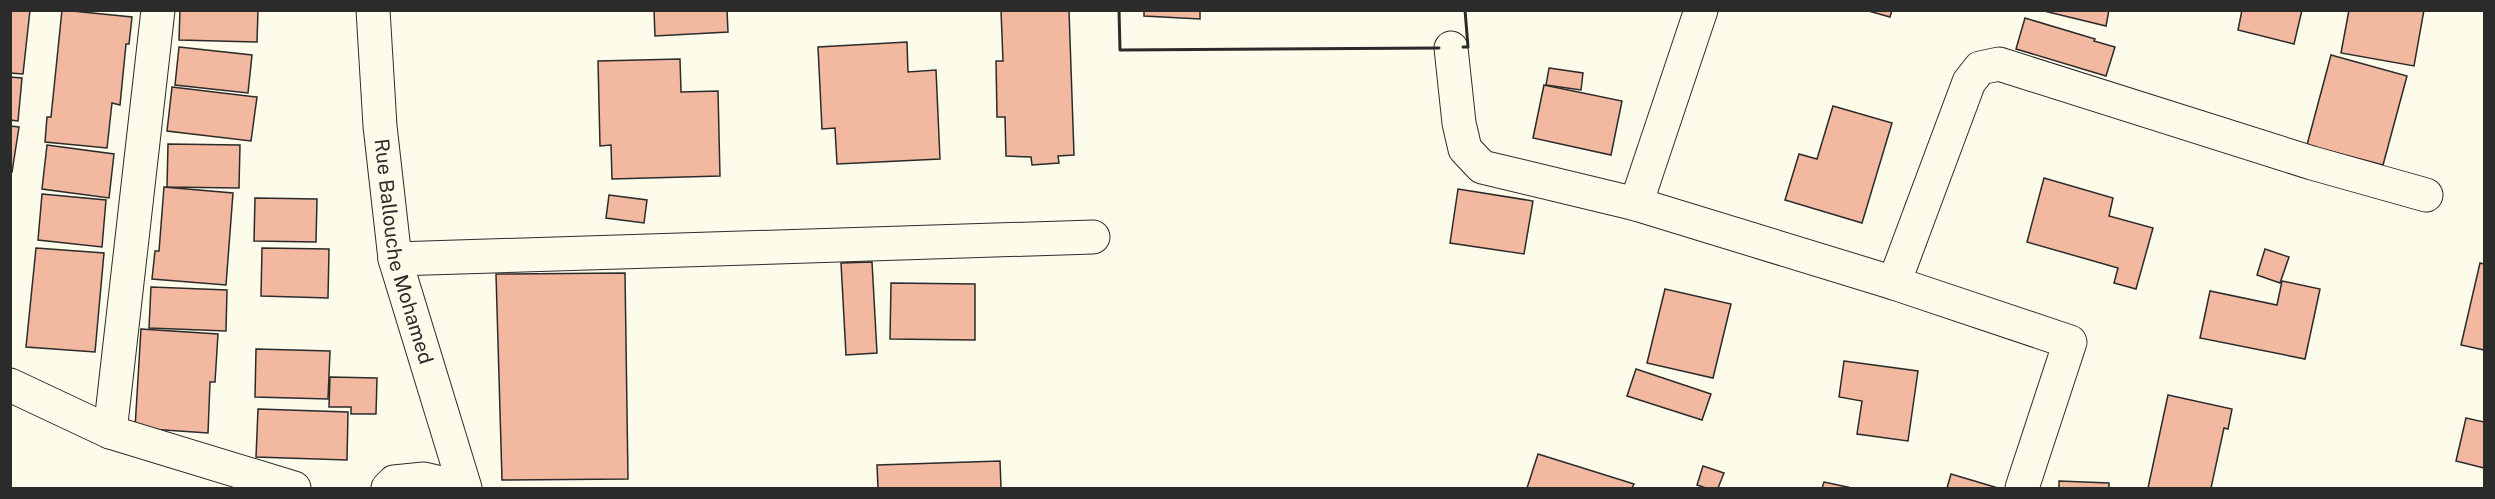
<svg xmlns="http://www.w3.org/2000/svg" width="2495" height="499" font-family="'Public Sans',sans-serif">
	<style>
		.building { fill: #f2b8a0; stroke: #2b2b2b; stroke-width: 1.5 }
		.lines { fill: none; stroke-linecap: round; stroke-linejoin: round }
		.minor-casing { stroke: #2b2b2b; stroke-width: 35 }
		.minor { stroke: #fdfbea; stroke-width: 33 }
		.wall { stroke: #2b2b2b; stroke-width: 3 }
		.labels { text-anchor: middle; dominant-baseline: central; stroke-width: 4.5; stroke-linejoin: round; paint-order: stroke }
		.street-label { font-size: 20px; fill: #2b2b2b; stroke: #fdfbea }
	</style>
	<rect width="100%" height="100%" fill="#fdfbea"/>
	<g class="building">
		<polygon points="10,10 30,10 23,74 10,73"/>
		<polygon points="62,10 132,17 129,44 126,44 120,105 112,103 107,148 45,142 47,117 51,117"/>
		<polygon points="180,10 258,10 257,42 179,40"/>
		<polygon points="654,10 727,10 728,32 655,36"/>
		<polygon points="1001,10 1069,10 1074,155 1058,156 1059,163 1032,165 1031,157 1006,156 1005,117 997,117 996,61 1003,61"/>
		<polygon points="1144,10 1200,10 1200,19 1144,16"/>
		<polygon points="1865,10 1892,10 1890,17"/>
		<polygon points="2040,10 2109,10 2106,26"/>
		<polygon points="2242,10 2302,10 2294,44 2238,30"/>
		<polygon points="2349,10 2424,10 2414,66 2341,53"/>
		<polygon points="2025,18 2095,39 2094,41 2115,47 2106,76 2016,49"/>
		<polygon points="907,42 908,72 936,70 940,159 837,164 835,128 822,129 818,47"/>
		<polygon points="179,47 252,55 248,93 175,85"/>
		<polygon points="2331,55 2407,76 2383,165 2307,145"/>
		<polygon points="680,59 681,92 718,91 720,176 612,179 611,145 600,146 598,61"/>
		<polygon points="1549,68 1583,73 1581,90 1546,85"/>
		<polygon points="10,77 22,78 18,121 10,120"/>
		<polygon points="1544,85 1622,101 1611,155 1533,138"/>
		<polygon points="172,87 257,97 251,141 167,131"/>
		<polygon points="1833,106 1892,123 1862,223 1785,200 1799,154 1817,159"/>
		<polygon points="10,126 19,127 12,172 10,172"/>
		<polygon points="168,144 240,145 239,188 167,187"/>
		<polygon points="47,145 114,154 109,198 42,189"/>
		<polygon points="2044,178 2113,198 2109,216 2153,228 2136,289 2114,283 2118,268 2027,242"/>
		<polygon points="164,187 233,193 226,285 152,279 155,251 159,251"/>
		<polygon points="1458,189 1533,201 1524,254 1450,243"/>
		<polygon points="42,194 106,200 102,247 38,240"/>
		<polygon points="609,195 647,200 644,223 606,218"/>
		<polygon points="255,198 317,199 316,242 254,241"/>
		<polygon points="36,248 104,253 95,352 26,347"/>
		<polygon points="262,248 329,249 328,298 261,296"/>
		<polygon points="2265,249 2289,257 2280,283 2257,275"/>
		<polygon points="872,262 877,353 846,355 841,263"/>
		<polygon points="2480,263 2484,264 2484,350 2461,345"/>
		<polygon points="625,273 628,479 502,480 496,274"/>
		<polygon points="2282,281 2320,289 2305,359 2200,338 2210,291 2277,305"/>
		<polygon points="891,283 975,284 975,340 890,339"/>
		<polygon points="151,287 227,290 226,331 149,328"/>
		<polygon points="1665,289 1731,304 1713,378 1647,363"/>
		<polygon points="141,329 218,334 215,382 210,382 208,433 135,428"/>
		<polygon points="256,349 330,351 328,399 255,397"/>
		<polygon points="1844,361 1918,371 1908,441 1857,434 1862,401 1839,397"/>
		<polygon points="1636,369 1711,394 1702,420 1627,396"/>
		<polygon points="330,377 377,378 376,414 351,414 351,407 329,407"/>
		<polygon points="2168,395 2232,409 2228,429 2224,428 2211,488 2148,488"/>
		<polygon points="258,409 348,412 347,460 256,457"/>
		<polygon points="2466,418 2484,422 2484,468 2456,461"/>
		<polygon points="1538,454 1634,484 1632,488 1527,488"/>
		<polygon points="1000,461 1001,488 878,488 877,465"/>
		<polygon points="1703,466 1724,473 1718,488 1706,488 1697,485"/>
		<polygon points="1951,474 1998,488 1947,488"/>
		<polygon points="2059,481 2109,483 2109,488 2059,488"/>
		<polygon points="1824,482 1852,488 1822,488"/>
	</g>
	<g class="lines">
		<g class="minor-casing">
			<g id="minor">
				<path id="s1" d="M373,10L380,126L395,259L465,488"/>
				<polyline points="1451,48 1459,123 1465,149 1482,167 1636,204 1894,283 2070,342 2022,488"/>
				<polyline points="1636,204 1701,10"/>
				<polyline points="395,259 1093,237"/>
				<polyline points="1894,283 1969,82 1980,68 1999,64 2312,163 2426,195"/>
				<polyline points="10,385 110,432 294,488"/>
				<polyline points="110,432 158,10"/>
				<polyline points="388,488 394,482 424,479 463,488"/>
			</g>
		</g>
		<use href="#minor" class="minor"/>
		<g class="wall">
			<polyline points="1119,10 1120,50 1439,48"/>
			<polyline points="1463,47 1468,47 1465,10"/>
		</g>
	</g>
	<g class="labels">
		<g class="street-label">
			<text stroke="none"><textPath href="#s1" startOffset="244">Rue Ballouche Mohamed</textPath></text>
		</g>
	</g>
	<rect width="2495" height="499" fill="none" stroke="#2b2b2b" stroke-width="24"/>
</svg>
